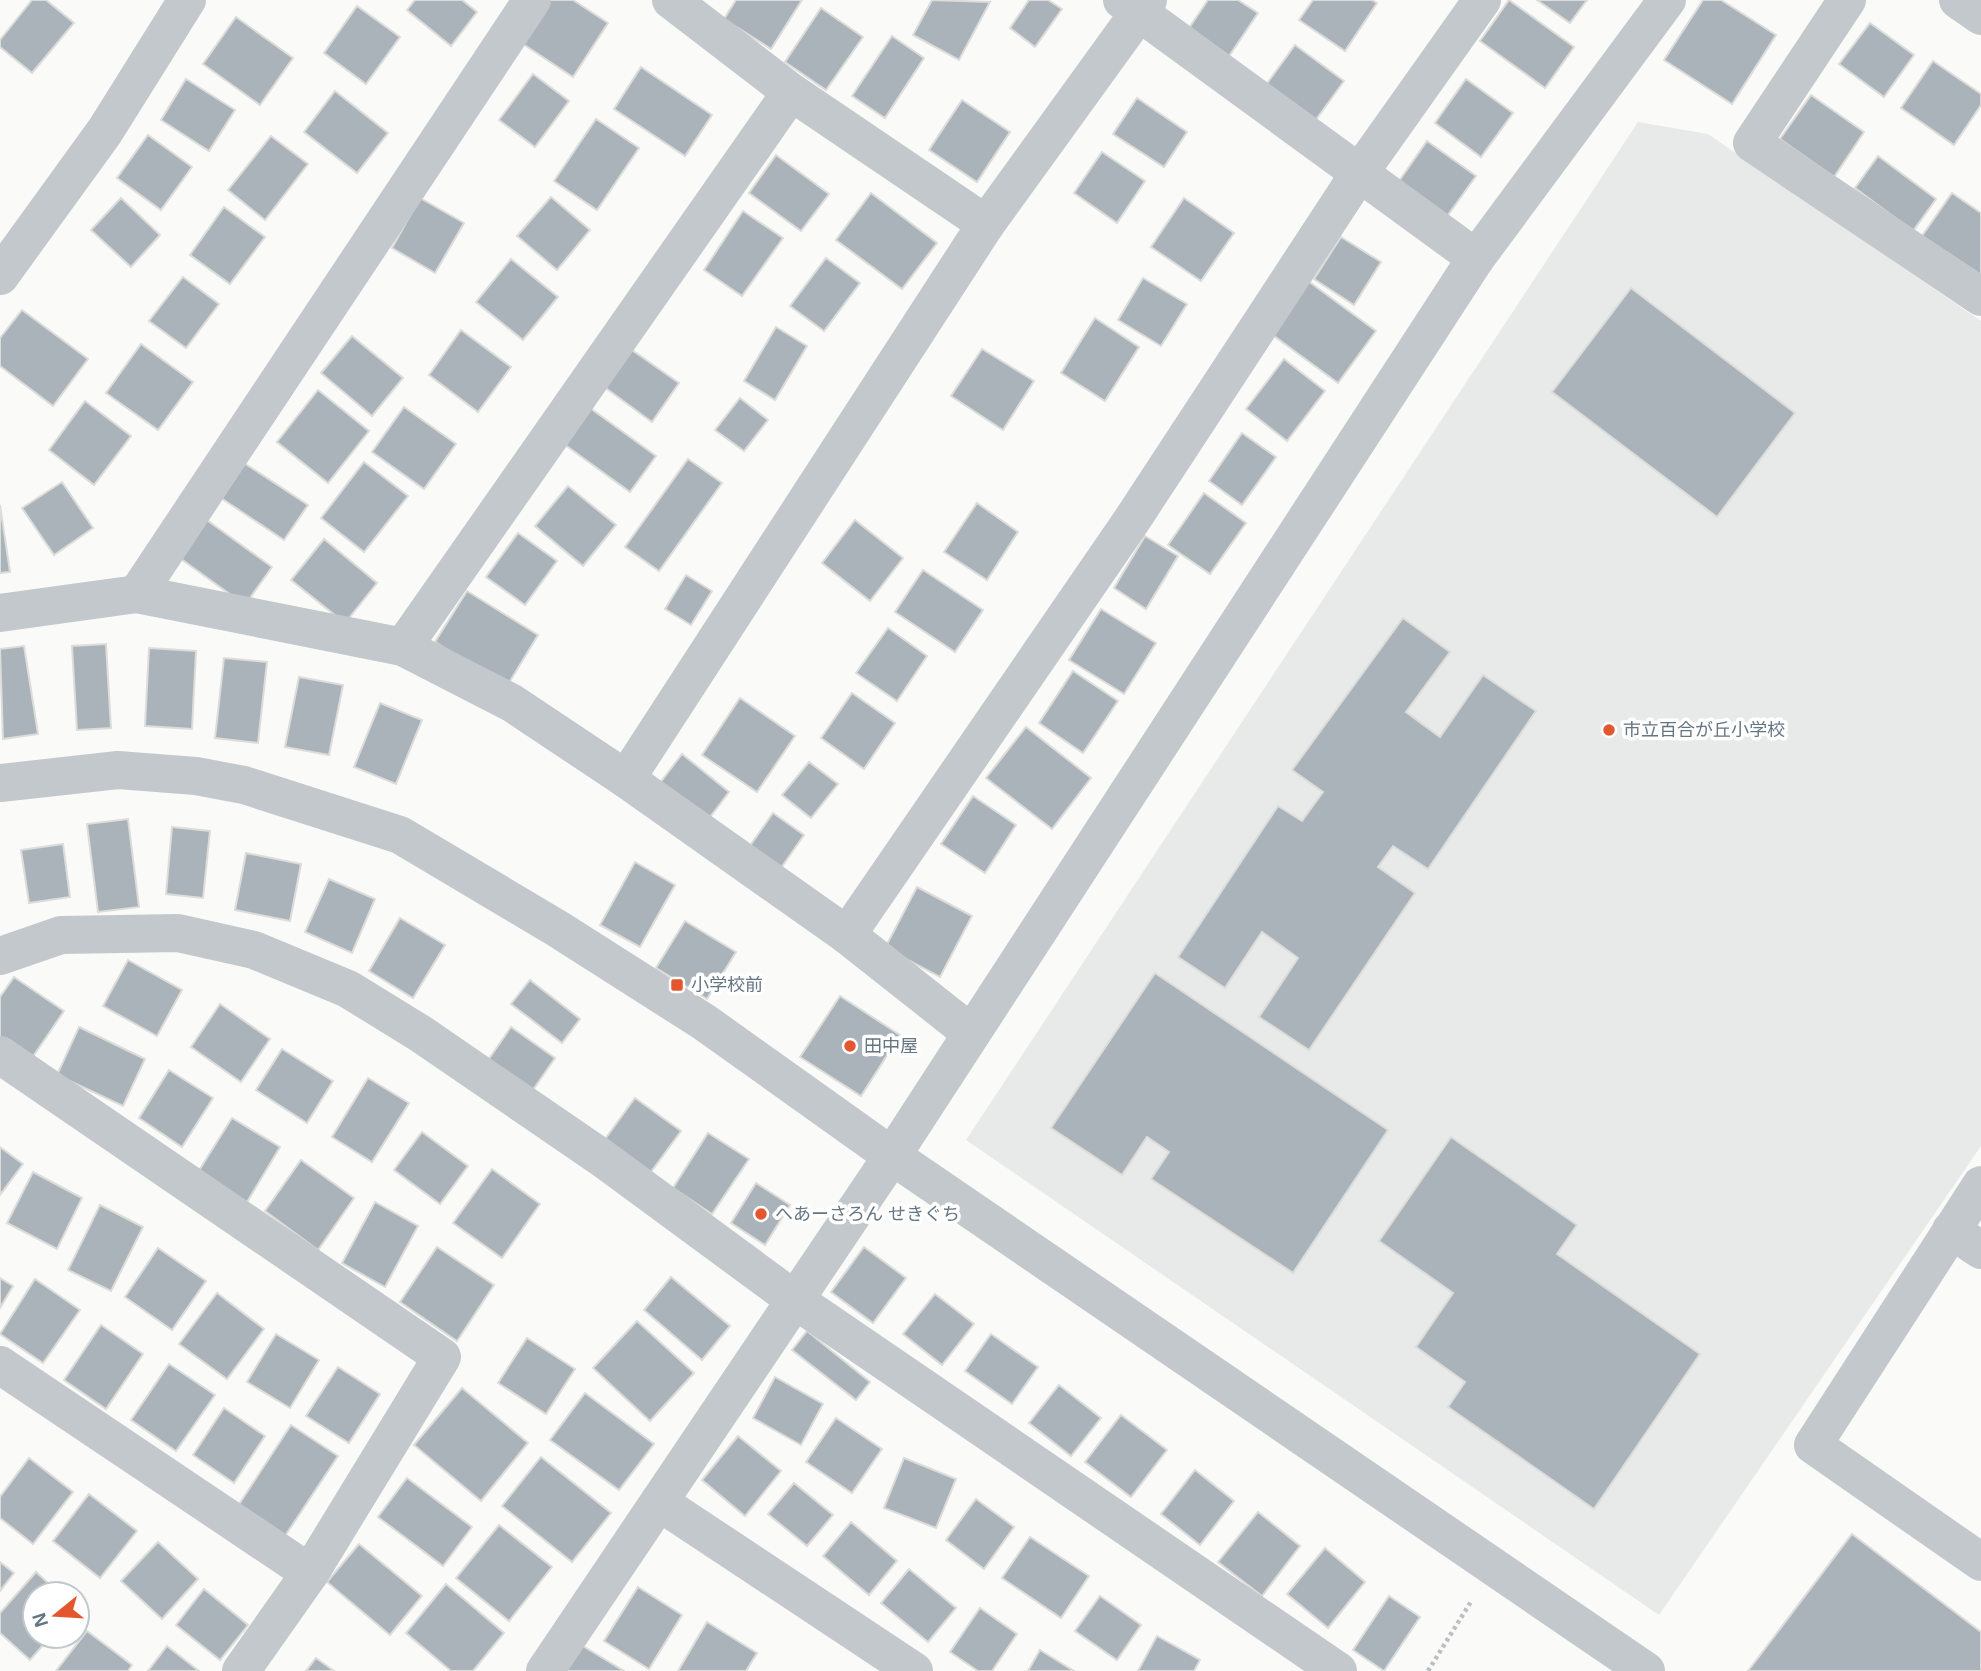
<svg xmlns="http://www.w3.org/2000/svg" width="1981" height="1671" font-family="Arial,'Noto Sans JP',sans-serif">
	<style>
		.built { fill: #e8e9e9 }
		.building { fill: #aab3b9; stroke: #dcdcda; stroke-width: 2 }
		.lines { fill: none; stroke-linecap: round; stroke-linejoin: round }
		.path { stroke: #bbbfc2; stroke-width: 4.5; stroke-dasharray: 3.5 3.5; stroke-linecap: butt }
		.minor { stroke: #c3c8cc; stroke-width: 38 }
		.poi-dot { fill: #e4572e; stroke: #fff; stroke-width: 2.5 }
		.labels { text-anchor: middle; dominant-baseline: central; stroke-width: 7; stroke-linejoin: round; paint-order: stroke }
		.poi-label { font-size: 18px; fill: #657683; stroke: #fff; text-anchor: start }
	</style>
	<rect width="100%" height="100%" fill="#fafaf8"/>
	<polygon class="built" points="1638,122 1708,134 1981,321 1981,1146 1659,1615 966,1140"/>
	<g class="building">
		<polygon points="32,0 46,0 74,23 32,73 0,47 0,40"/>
		<polygon points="415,0 462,0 477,12 451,46 407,10"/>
		<polygon points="543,0 573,0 608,23 573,77 517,40"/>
		<polygon points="736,0 802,0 771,49 724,19"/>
		<polygon points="932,0 990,2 959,60 913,35"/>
		<polygon points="1029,0 1048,0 1062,9 1035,47 1010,28"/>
		<polygon points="1208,0 1238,0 1258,13 1225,62 1185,34"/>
		<polygon points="1313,0 1372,0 1377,3 1345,51 1299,20"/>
		<polygon points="1509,0 1574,47 1545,88 1480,41"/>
		<polygon points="1537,0 1587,0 1570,23"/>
		<polygon points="1703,0 1721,0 1776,35 1732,104 1664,60"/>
		<polygon points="357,6 400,37 366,84 324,53"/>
		<polygon points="821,8 863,37 826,90 785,62"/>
		<polygon points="236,17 293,58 260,105 203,64"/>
		<polygon points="1870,23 1914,55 1884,97 1839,64"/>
		<polygon points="892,36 924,58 885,118 852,96"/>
		<polygon points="1295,45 1344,81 1312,125 1263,89"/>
		<polygon points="1933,61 1981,94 1981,105 1954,145 1901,108"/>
		<polygon points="641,67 712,115 685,156 614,109"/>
		<polygon points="533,74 569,101 535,147 499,120"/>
		<polygon points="186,79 235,110 209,151 161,120"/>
		<polygon points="1466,79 1513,113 1481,157 1435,123"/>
		<polygon points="335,91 388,133 357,173 304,132"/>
		<polygon points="1811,95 1864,132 1834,177 1780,139"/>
		<polygon points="1137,98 1187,132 1164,167 1113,134"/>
		<polygon points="962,100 1010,132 977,182 929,150"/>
		<polygon points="596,119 639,148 597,210 554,181"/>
		<polygon points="148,135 192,167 161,210 117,178"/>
		<polygon points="271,136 308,164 265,220 228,190"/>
		<polygon points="1427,141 1476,176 1445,219 1397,184"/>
		<polygon points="1102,152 1145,181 1117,223 1074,193"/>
		<polygon points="776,155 829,194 801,231 749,193"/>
		<polygon points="1878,156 1936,199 1913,231 1855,188"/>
		<polygon points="871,193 937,243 902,289 836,240"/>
		<polygon points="1952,193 1981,213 1981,275 1922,236"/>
		<polygon points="551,197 590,230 557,270 517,236"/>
		<polygon points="121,198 160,235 131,267 91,230"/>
		<polygon points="420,198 464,223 435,273 392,248"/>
		<polygon points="1184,198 1234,233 1201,281 1151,247"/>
		<polygon points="224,207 265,237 230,284 190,255"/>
		<polygon points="743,211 783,238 742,296 704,270"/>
		<polygon points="1341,237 1381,262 1354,305 1314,279"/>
		<polygon points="826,258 860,283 824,331 790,306"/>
		<polygon points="511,259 558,297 523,340 476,302"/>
		<polygon points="183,277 219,304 186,348 149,321"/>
		<polygon points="1143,278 1187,304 1161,346 1118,320"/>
		<polygon points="1308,281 1376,331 1338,383 1270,333"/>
		<polygon points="1631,288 1795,413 1717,517 1552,392"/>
		<polygon points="22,310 88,359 53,406 0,366 0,338"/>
		<polygon points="1095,318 1139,347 1105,401 1061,373"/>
		<polygon points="776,327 807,346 775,400 744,381"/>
		<polygon points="461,330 511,367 478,412 429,375"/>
		<polygon points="352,336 403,378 372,416 321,373"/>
		<polygon points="141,344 193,382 158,430 106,393"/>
		<polygon points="629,348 679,383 652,422 603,386"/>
		<polygon points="982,349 1034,381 1003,430 951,396"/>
		<polygon points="1284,359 1325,391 1287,441 1246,409"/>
		<polygon points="318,390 369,431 328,483 277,442"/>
		<polygon points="740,398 768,420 744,451 715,430"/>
		<polygon points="85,401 131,436 94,485 49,450"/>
		<polygon points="404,407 456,444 424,489 372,452"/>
		<polygon points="590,408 656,456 630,492 564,444"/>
		<polygon points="1242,433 1276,457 1242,505 1209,481"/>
		<polygon points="688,459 722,483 659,571 625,547"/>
		<polygon points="241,461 308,505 284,540 218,496"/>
		<polygon points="364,462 408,496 364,552 321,518"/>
		<polygon points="62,482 93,528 54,555 22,508"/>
		<polygon points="568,486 616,525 583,566 535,526"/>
		<polygon points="1204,493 1246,523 1210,574 1168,545"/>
		<polygon points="977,503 1018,532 987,580 944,552"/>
		<polygon points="0,505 10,572 0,573"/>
		<polygon points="204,518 272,567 245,605 177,556"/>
		<polygon points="855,520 903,558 870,601 822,563"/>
		<polygon points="518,533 557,561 525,605 486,577"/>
		<polygon points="1145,536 1178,556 1146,609 1114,588"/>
		<polygon points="324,539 377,583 345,623 291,580"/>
		<polygon points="923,570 983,610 955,652 895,612"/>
		<polygon points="686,575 712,591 691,625 665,609"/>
		<polygon points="467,591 538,635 507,686 435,642"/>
		<polygon points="1101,609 1156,643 1124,694 1069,660"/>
		<polygon points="1403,618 1450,652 1406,712 1440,737 1483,675 1536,711 1428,869 1393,846 1378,867 1415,893 1309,1050 1259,1017 1298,958 1262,932 1225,988 1178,957 1278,806 1302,821 1323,792 1292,770"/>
		<polygon points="888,628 927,656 897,701 856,673"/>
		<polygon points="106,644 111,728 77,730 72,646"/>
		<polygon points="24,646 38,734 3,739 0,649"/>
		<polygon points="149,648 196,651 192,729 145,726"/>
		<polygon points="224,658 267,662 258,743 215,738"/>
		<polygon points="1073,671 1118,701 1083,753 1039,723"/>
		<polygon points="299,677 343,685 329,755 285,747"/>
		<polygon points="852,693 895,723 864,769 821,738"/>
		<polygon points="740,698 795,736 757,792 702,755"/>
		<polygon points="380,703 422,720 396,784 354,767"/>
		<polygon points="1026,727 1091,778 1052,829 986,778"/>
		<polygon points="682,754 729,792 707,821 660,783"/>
		<polygon points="809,762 838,784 811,818 782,795"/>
		<polygon points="973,796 1016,825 985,873 941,844"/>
		<polygon points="773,813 804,835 776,875 745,853"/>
		<polygon points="128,819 139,907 98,912 87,824"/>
		<polygon points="172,827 210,831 203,898 166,894"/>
		<polygon points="63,844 70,897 29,903 21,850"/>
		<polygon points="246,853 301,864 290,921 235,910"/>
		<polygon points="635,862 675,885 640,947 600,925"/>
		<polygon points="329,879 375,899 352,953 305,932"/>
		<polygon points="917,887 972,916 940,977 885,948"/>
		<polygon points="400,918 445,945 413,998 369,971"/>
		<polygon points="685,921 736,952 707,999 656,968"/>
		<polygon points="128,960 182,990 157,1036 103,1006"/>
		<polygon points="1155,973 1388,1130 1293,1273 1151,1179 1169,1152 1147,1137 1122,1175 1051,1128"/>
		<polygon points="14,977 64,1011 32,1058 0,1037 0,997"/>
		<polygon points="530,980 580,1019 562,1043 511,1004"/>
		<polygon points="840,996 900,1035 861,1096 800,1057"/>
		<polygon points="220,1004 270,1039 241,1082 191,1047"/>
		<polygon points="79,1027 145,1059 123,1106 57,1075"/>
		<polygon points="511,1027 555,1058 528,1097 484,1066"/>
		<polygon points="282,1049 333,1081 307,1123 256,1090"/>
		<polygon points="169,1070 213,1098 182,1147 139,1118"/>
		<polygon points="368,1078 409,1103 372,1162 332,1137"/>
		<polygon points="635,1098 681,1131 648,1176 603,1142"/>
		<polygon points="232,1118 280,1147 247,1202 198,1172"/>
		<polygon points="422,1132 468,1166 440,1204 394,1170"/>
		<polygon points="708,1133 749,1159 712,1214 673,1188"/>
		<polygon points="1451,1137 1577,1225 1557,1254 1700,1354 1594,1509 1448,1407 1465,1382 1416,1347 1453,1293 1379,1241"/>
		<polygon points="0,1147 23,1164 0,1195"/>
		<polygon points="301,1160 354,1198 318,1250 265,1211"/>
		<polygon points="492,1169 540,1204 502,1258 453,1223"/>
		<polygon points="33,1172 82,1198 57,1249 7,1223"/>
		<polygon points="756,1183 790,1205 765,1245 731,1223"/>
		<polygon points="375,1202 418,1226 385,1287 342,1263"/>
		<polygon points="100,1205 143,1227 111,1291 68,1270"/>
		<polygon points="437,1247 494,1285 457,1341 400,1302"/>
		<polygon points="864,1247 906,1278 873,1323 831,1292"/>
		<polygon points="158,1248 206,1281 172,1330 125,1297"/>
		<polygon points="671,1277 730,1326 702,1360 644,1310"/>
		<polygon points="0,1278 13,1286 0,1308"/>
		<polygon points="35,1279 80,1310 43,1363 0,1334"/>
		<polygon points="217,1293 264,1329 227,1379 179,1344"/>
		<polygon points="935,1294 974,1324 942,1365 903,1334"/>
		<polygon points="637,1321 694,1373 650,1421 593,1368"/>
		<polygon points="101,1325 143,1354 106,1409 64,1380"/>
		<polygon points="807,1331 870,1382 856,1400 792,1350"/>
		<polygon points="276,1334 319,1360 290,1408 247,1382"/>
		<polygon points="991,1334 1038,1367 1012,1404 965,1371"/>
		<polygon points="527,1338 575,1369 546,1414 498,1383"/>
		<polygon points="169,1364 215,1395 176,1451 131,1420"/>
		<polygon points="338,1367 380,1394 349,1443 306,1416"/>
		<polygon points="775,1377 823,1404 801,1445 753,1418"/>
		<polygon points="1059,1385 1101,1418 1071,1456 1029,1423"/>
		<polygon points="462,1388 528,1443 481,1501 414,1445"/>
		<polygon points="585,1393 654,1444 619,1490 550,1440"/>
		<polygon points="224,1408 265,1436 234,1483 193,1455"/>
		<polygon points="1121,1415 1167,1450 1131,1497 1085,1462"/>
		<polygon points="836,1418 882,1449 852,1493 806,1462"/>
		<polygon points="291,1425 338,1456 283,1539 236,1509"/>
		<polygon points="738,1436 781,1471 745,1516 702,1480"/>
		<polygon points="541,1457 611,1513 572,1562 502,1506"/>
		<polygon points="29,1458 73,1492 33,1544 0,1518 0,1497"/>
		<polygon points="904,1458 956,1479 936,1528 884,1508"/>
		<polygon points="1195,1470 1234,1501 1200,1545 1161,1514"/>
		<polygon points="407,1478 472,1527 443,1566 378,1517"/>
		<polygon points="794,1483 833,1515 807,1546 768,1514"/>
		<polygon points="89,1494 137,1531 100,1578 53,1541"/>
		<polygon points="976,1499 1014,1527 984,1569 946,1540"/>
		<polygon points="1258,1512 1300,1546 1262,1596 1218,1562"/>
		<polygon points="851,1522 897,1561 869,1595 823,1556"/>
		<polygon points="499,1525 552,1567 509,1621 456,1578"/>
		<polygon points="1852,1534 1981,1632 1981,1671 1748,1671"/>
		<polygon points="1030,1537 1089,1576 1061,1618 1002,1578"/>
		<polygon points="158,1542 198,1579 162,1619 121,1581"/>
		<polygon points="359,1544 422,1596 390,1635 327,1582"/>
		<polygon points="1325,1548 1365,1582 1328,1628 1287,1594"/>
		<polygon points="0,1562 14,1573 0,1591"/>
		<polygon points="909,1569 956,1608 928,1642 881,1603"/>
		<polygon points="36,1572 60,1594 35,1594 35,1636 51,1636 30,1660 0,1633 0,1613"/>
		<polygon points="446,1584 504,1633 473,1671 451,1671 406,1633"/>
		<polygon points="638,1587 682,1615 649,1669 604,1641"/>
		<polygon points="204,1589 248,1625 220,1660 176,1625"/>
		<polygon points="1100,1596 1141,1625 1117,1660 1075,1631"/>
		<polygon points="1389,1596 1420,1617 1384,1671 1353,1650"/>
		<polygon points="980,1608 1017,1634 992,1671 978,1671 950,1652"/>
		<polygon points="707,1622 757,1653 746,1671 678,1671"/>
		<polygon points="87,1631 132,1665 128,1671 56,1671"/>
		<polygon points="1157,1636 1200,1660 1194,1671 1138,1671"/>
		<polygon points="578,1643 624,1671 562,1671"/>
		<polygon points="167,1646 199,1671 148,1671"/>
		<polygon points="1040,1650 1074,1671 1028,1671"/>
		<polygon points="316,1658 334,1671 306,1671"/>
	</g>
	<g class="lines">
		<polyline class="path" points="1428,1671 1472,1600"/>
		<g class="minor">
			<polyline points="671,0 791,92 986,224"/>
			<polyline points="1122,0 1476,258"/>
			<polyline points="1847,0 1752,143 1981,297"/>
			<polyline points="1958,0 1981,16"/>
			<polyline points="0,276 105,131 187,0"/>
			<polyline points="137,594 532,0"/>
			<polyline points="0,613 137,594 403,647 512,703 626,779 847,935 971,1033"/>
			<polyline points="403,647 791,92"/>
			<polyline points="626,779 986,224 1148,0"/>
			<polyline points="0,783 118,770 196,776 244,785 400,835 558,929 704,1022 892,1156 1646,1671"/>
			<polyline points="847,935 1132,520 1360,172 1482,0"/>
			<polyline points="0,956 61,935 178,933 254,950 348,989 421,1034 602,1158 795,1300 1338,1671"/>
			<polyline points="0,1055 442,1357 310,1573 241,1671"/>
			<polyline points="1981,1185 1813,1445 1981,1562"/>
			<polyline points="1951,1230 1981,1250"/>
			<polyline points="0,1365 310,1573"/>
			<polyline points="659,1502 914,1671"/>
			<polyline points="545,1671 892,1156 1476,258 1667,0"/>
		</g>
	</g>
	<g class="poi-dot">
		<circle cx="1609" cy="730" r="7"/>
		<rect x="670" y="978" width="14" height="14" rx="3.5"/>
		<circle cx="850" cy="1046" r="7"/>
		<circle cx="761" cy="1214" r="7"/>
	</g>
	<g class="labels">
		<g class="poi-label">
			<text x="1623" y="730">市立百合が丘小学校</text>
			<text x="691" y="985">小学校前</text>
			<text x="864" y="1046">田中屋</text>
			<text x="775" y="1214">へあーさろん せきぐち</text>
		</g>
	</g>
	<g transform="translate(56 1615) rotate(252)"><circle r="33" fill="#ffffff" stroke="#c1c8cd" stroke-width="2"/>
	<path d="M0-5L12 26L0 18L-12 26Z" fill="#e4572e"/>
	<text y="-10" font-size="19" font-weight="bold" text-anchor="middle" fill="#657683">N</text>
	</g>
</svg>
